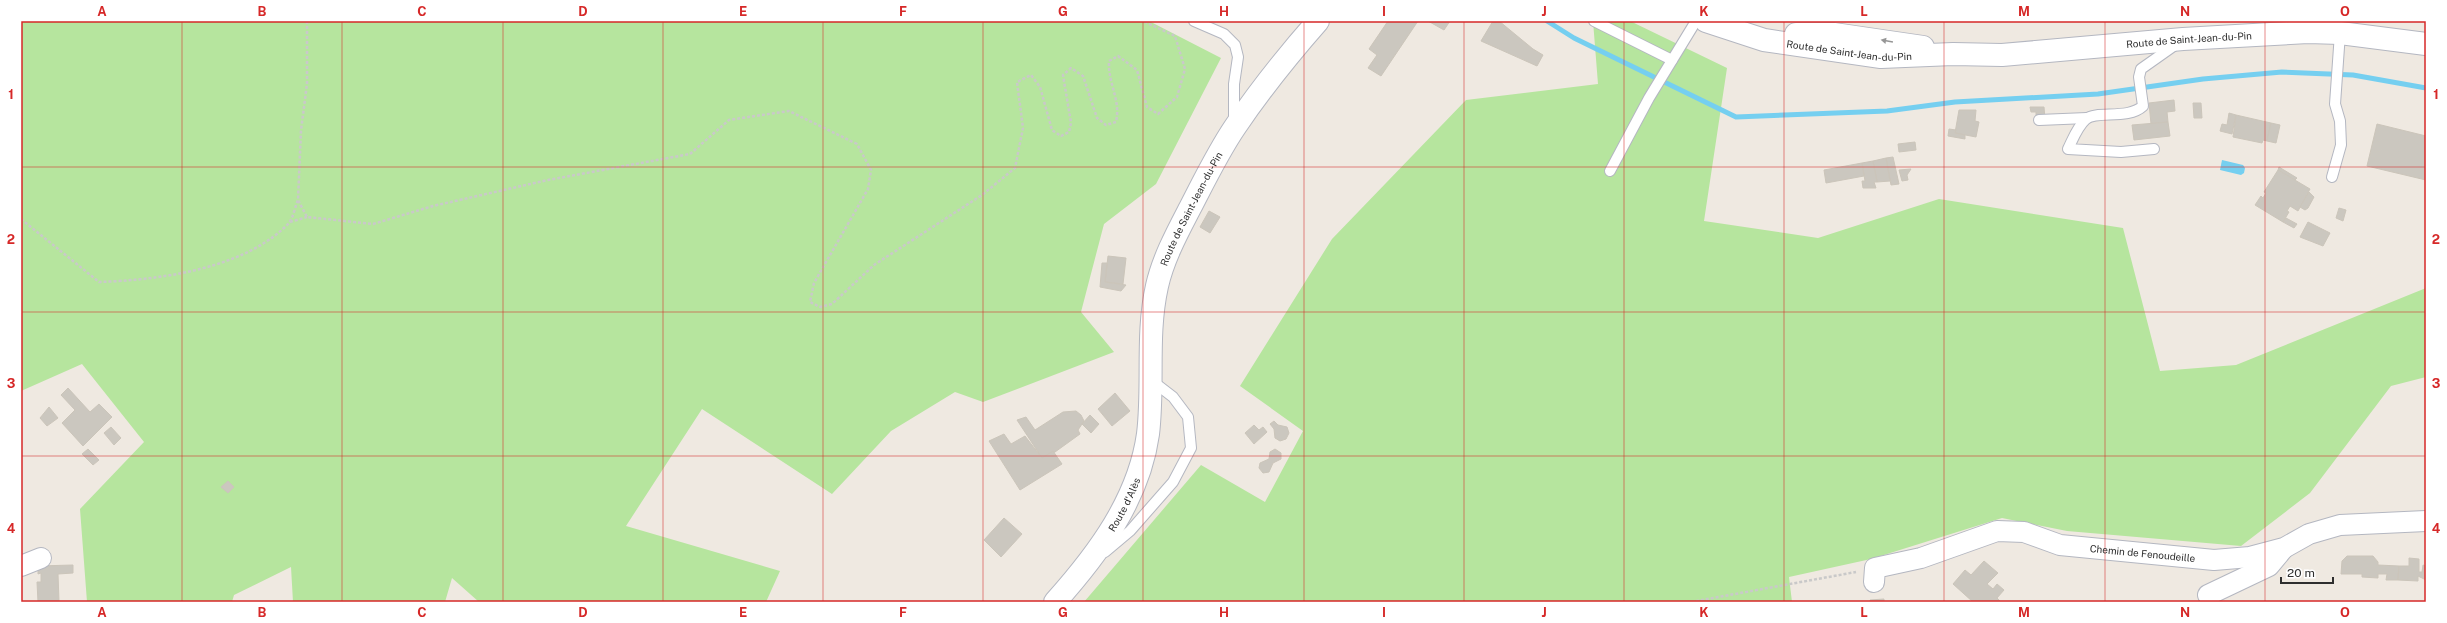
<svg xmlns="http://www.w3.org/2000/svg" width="2447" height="623" font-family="'Public Sans',sans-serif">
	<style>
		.green { fill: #b6e59e }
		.water { fill: #75cff0 }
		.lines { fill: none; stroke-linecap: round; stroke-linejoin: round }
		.stream { stroke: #75cff0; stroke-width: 5 }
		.building { fill: #cbc7bf; stroke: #cbc5ba }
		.lane-casing { stroke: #b4b7c1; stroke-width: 12 }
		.street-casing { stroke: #b4b7c1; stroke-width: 22 }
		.secondary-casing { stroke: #b4b7c1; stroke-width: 24 }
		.path { stroke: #c9c9c9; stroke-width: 2.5; stroke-dasharray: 3 2; stroke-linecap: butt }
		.lane { stroke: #fff; stroke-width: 10 }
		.street { stroke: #fff; stroke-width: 20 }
		.secondary { stroke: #fff; stroke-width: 22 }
		.oneway { fill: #969696 }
		.grid { fill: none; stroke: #d62828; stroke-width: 1; stroke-opacity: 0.55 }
		.labels { text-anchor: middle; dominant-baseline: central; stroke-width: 4; stroke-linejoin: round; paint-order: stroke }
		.street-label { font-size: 10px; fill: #2e2e2e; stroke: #fff }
		.neatline { fill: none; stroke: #d62828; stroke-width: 1.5 }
		.grid-label { font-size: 13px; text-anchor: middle; font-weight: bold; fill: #d62828 }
	</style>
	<rect width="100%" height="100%" fill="#efe9e1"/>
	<g class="green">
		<polygon points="21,21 1149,21 1221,58 1156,184 1104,224 1081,312 1114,352 983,402 955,392 891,431 832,494 702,409 626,526 780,571 766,602 479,602 452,578 445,602 293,602 291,567 234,595 232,602 87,602 80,509 144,442 82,364 21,391"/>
		<polygon points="1593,21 1630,21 1727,68 1704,221 1818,238 1939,199 2123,228 2160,371 2236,365 2426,288 2426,377 2391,386 2310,493 2241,546 2067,531 2002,518 1871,559 1789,577 1792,602 1084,602 1201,465 1265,502 1303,431 1240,386 1332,239 1466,100 1598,84"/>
	</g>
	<polygon class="water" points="2222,160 2243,165 2245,168 2244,173 2241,175 2220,170"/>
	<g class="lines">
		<polyline class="stream" points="1547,21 1574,38 1736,117 1887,111 1955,102 2098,94 2203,79 2282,72 2353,75 2426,88"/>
	</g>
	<g class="building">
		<polygon points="1388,21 1418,21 1381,76 1368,68 1377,55 1369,49"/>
		<polygon points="1428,21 1450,21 1444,30"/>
		<polygon points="1493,21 1499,21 1533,49 1543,55 1537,66 1481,41"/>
		<polygon points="2174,100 2175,111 2167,112 2168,122 2151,124 2149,103"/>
		<polygon points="2193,103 2201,103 2202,118 2194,118"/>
		<polygon points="2030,107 2044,107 2045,119 2036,119 2036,112 2031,112"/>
		<polygon points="1959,110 1976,110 1975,121 1979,122 1976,137 1955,133"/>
		<polygon points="2229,113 2236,115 2232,134 2220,131 2222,124 2227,125"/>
		<polygon points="2236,115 2271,123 2267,141 2263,140 2262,143 2233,137"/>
		<polygon points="2168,122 2170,136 2134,140 2132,125"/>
		<polygon points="2271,123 2280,125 2276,143 2267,141"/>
		<polygon points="2377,124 2426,136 2426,180 2367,166"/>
		<polygon points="1949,129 1956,130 1955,133 1965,135 1965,139 1948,136"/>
		<polygon points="1915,142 1916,150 1899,152 1898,144"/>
		<polygon points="1893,157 1899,184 1891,185 1886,158"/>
		<polygon points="1886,158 1890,181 1877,182 1873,161"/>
		<polygon points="1873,161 1877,182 1874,182 1876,188 1863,188 1862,181 1865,181 1862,163"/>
		<polygon points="1862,163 1864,176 1826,183 1824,170"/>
		<polygon points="2279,167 2297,178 2295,180 2278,170"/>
		<polygon points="1911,169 1907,175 1908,180 1902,181 1899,170"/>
		<polygon points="2278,170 2310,189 2298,211 2290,206 2287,211 2289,212 2283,222 2255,205 2261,196 2263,198 2266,193 2264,192"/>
		<polygon points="2309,192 2314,197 2308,208 2305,210 2300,207"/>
		<polygon points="2339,208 2346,210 2343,221 2336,218"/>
		<polygon points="1209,211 1220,217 1210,233 1200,227"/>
		<polygon points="2286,218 2297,224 2294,228 2283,222"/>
		<polygon points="2308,222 2330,233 2323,246 2300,237"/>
		<polygon points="1108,256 1126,258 1123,284 1105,282"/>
		<polygon points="1102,263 1107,263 1105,282 1126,285 1121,291 1100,287"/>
		<polygon points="68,388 90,412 99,404 112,417 83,446 62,423 75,410 61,395"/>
		<polygon points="1115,393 1130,411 1112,426 1098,409"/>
		<polygon points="49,407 58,418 47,426 40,418"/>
		<polygon points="1063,412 1076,411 1081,415 1084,421 1078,430 1080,434 1055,452 1042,458 1017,420 1026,417 1035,430"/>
		<polygon points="1090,415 1099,424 1091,433 1082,424"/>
		<polygon points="1274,421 1278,425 1287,427 1289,433 1286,439 1280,441 1275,438 1274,429 1270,424"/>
		<polygon points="1254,425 1259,430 1263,427 1267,432 1254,444 1245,433"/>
		<polygon points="111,427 121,438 114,445 104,433"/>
		<polygon points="1004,434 1011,444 1025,436 1042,458 1053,451 1062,464 1020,490 989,441"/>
		<polygon points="88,449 99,460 93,465 82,454"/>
		<polygon points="1275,449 1281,453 1281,459 1273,463 1269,472 1263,473 1259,468 1260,463 1269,459 1270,452"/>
		<polygon points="228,481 234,487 228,493 221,487"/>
		<polygon points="1004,518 1022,534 1001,557 984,540"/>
		<polygon points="2347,556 2373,556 2378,562 2378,565 2399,566 2398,580 2386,580 2387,574 2378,574 2378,578 2362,577 2362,574 2341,574 2342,561"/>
		<polygon points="2409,558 2419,559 2419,572 2422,572 2423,565 2426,566 2426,580 2418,576 2418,581 2398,580 2399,566 2409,566"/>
		<polygon points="1984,561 1998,573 1987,584 1993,589 1997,584 2004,590 1997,598 2001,602 1973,602 1953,584 1965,570 1971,575"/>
		<polygon points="73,565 73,573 58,574 59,602 38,602 37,582 41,582 41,573 38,574 38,566"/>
		<polygon points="1884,599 1884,602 1870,602 1870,600"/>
	</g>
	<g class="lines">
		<g class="lane-casing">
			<g id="lane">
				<polyline points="1194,21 1224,34 1235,45 1238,57 1234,84 1234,121"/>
				<polyline points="1594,21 1672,60"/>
				<polyline points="2039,120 2087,118"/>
				<path d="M2154,149L2121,152L2068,149C2073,139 2077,127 2086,119C2097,110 2128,120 2143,106L2139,77L2141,69L2175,45"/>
				<polyline points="1610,171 1649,98 1696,21"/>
				<polyline points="2332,177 2341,145 2340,121 2335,104 2340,33"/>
				<polyline points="1105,552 1130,531 1173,482 1191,448 1188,417 1173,397 1151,380"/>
			</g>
		</g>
		<g class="street-casing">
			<g id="street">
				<polyline points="21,566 41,558"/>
				<path id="s1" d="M1874,582L1875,568L1921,558L1997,531L2024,532L2060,545L2214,560L2250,557L2284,548L2309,534L2340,525L2426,521"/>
				<polyline points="2208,595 2269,566 2283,549"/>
			</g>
		</g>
		<g class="secondary-casing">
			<g id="secondary">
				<path id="s2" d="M1706,21L1764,40L1881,57L1953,54L2002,55L2183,39L2308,32L2340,33L2426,44"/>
				<polyline points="1796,34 1834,34 1923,47"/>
				<path id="s3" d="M1055,602C1098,554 1139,499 1148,434C1154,385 1146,335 1157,286C1163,259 1177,233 1190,208C1204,181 1218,152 1235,127C1260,90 1289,54 1318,21"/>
			</g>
		</g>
		<g class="path">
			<path d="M307,21V84L301,130L298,200L307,217L373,224L433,206L548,180L690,154L729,120L789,111L857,144L871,170L868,189L814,283L810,302L820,307L832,304L874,265L982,195L1015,168L1023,128L1017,82L1031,75L1040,87L1052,130L1061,136L1069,132L1071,123L1063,75L1071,68L1083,76L1097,118L1106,125L1116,122C1121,99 1108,85 1109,61L1118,56L1137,70L1147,107L1158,114L1177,97L1185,69L1175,36L1143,21"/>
			<path d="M21,219L99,282C159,280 245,269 289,223C293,218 295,207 298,200"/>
			<polyline points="290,222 307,217"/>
			<polyline points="1691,602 1856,572"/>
		</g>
		<use href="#lane" class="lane"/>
		<use href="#street" class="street"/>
		<use href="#secondary" class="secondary"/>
	</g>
	<defs><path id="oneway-solid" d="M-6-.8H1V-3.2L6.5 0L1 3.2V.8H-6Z"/></defs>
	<use class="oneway" href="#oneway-solid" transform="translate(1887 41) rotate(-170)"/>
	<path class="grid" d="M182,21V602M342,21V602M503,21V602M663,21V602M823,21V602M983,21V602M1143,21V602M1304,21V602M1464,21V602M1624,21V602M1784,21V602M1944,21V602M2105,21V602M2265,21V602M21,167H2426M21,312H2426M21,456H2426"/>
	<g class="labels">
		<g class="street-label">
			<text stroke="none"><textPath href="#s2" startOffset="488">Route de Saint-Jean-du-Pin</textPath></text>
			<text stroke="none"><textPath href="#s2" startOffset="147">Route de Saint-Jean-du-Pin</textPath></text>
			<text stroke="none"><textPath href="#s3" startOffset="428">Route de Saint-Jean-du-Pin</textPath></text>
			<text stroke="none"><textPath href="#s3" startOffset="120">Route d'Alès</textPath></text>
			<text stroke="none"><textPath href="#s1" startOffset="290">Chemin de Fenoudeille</textPath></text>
		</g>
	</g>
	<rect width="2447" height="623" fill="none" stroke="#ffffff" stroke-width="44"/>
	<path d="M2281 577v6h52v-6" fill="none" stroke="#2e2e2e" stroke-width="2"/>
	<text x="2287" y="577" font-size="12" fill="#2e2e2e" stroke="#ffffff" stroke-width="3" paint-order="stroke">20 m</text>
	<rect x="22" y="22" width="2403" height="579" class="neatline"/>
	<g class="grid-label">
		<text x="102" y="16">A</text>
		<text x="262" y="16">B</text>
		<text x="422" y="16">C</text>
		<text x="583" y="16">D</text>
		<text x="743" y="16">E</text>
		<text x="903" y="16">F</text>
		<text x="1063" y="16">G</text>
		<text x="1224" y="16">H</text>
		<text x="1384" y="16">I</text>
		<text x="1544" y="16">J</text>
		<text x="1704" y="16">K</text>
		<text x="1864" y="16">L</text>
		<text x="2024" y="16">M</text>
		<text x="2185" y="16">N</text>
		<text x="2345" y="16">O</text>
		<text x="11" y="99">1</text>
		<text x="2436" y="99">1</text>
		<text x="11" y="244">2</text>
		<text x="2436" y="244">2</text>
		<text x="11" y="388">3</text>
		<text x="2436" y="388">3</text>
		<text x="11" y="533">4</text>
		<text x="2436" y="533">4</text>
		<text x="102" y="617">A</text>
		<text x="262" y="617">B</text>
		<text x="422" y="617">C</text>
		<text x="583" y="617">D</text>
		<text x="743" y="617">E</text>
		<text x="903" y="617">F</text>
		<text x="1063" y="617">G</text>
		<text x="1224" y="617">H</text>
		<text x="1384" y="617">I</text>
		<text x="1544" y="617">J</text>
		<text x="1704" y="617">K</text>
		<text x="1864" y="617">L</text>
		<text x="2024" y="617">M</text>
		<text x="2185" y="617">N</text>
		<text x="2345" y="617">O</text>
	</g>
</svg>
